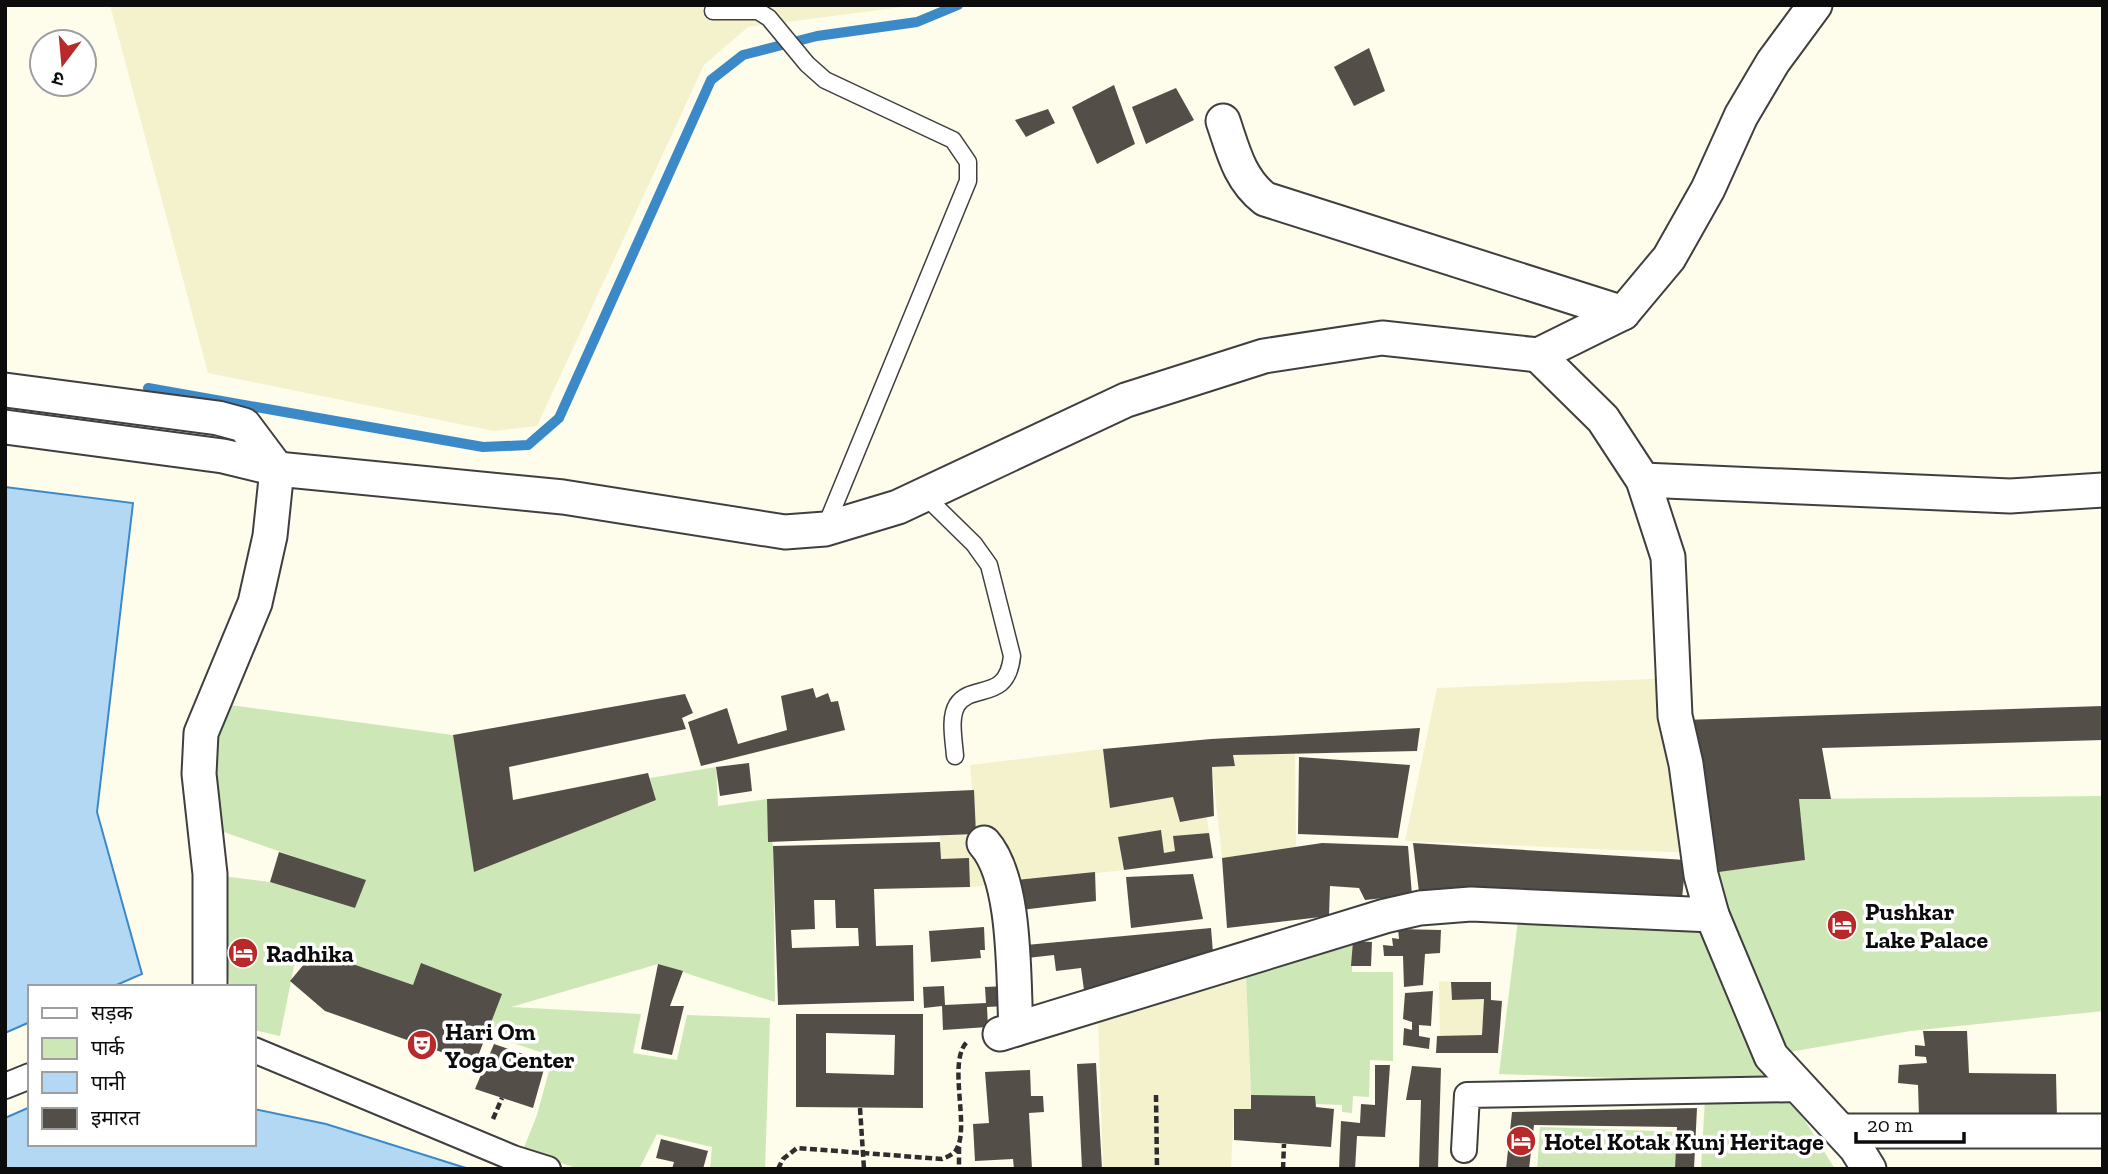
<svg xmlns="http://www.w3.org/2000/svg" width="2108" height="1174" font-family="'Zilla Slab','Noto Sans Devanagari',serif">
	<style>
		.farmland { fill: #f3f2cd }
		.green { fill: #cde7b7 }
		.water { fill: #b2d8f4; stroke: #3c89c8; stroke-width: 2 }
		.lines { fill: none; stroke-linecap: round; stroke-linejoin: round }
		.stream { stroke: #3c89c8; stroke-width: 10 }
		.building { fill: #544e49; fill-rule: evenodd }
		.service-casing { stroke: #3f3f3f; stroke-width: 19 }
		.pedestrian-casing { stroke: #3f3f3f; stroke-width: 28 }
		.minor-casing { stroke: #3f3f3f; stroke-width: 37 }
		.path { stroke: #2e2e2e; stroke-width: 4.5; stroke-dasharray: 7 3.5; stroke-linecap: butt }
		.service { stroke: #fff; stroke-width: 16 }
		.pedestrian { stroke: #fff; stroke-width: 24 }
		.minor { stroke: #fff; stroke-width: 33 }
		.labels { text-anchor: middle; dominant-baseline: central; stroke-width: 7; stroke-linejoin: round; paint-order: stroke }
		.poi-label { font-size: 24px; font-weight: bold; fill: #0c0c0c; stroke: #fff; text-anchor: start }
	</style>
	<rect width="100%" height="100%" fill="#fefceb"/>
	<g class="farmland">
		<polygon points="110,5 917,5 748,27 704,65 537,426 494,431 208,373"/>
		<polygon points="1674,678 1694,853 1405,841 1437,688"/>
		<polygon points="1103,749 1110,807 1173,797 1180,821 1207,817 1209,833 1174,836 1175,851 1164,853 1161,830 1118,838 1124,870 970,887 969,859 941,859 940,836 976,834 970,765"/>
		<polygon points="1295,753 1296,847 1222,858 1212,767 1235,766 1233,755"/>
		<polygon points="1246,975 1251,1109 1234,1109 1231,1169 1103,1169 1098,1018"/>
		<polygon points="1439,981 1451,982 1452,1000 1484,999 1482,1035 1440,1036"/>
	</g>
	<g class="green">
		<polygon points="223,704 453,735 474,871 656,800 650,778 716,767 718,806 767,799 773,846 775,1002 658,964 511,1007 641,1014 633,1053 677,1060 687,1015 770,1018 765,1169 710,1169 712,1147 657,1134 639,1169 579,1169 523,1150 537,1115 553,1056 497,1038 499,1032 297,951 280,1036 254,1030 254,987 230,987 214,875 270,882 355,908 365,881 212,828 205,734"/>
		<polygon points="2103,796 2103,1011 1910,1031 1773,1055 1704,874 1804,860 1799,799"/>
		<polygon points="1518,920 1708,920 1757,1043 1835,1169 1701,1169 1706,1081 1499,1074"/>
		<polygon points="1353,941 1352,972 1393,972 1393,1061 1370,1060 1369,1097 1353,1096 1352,1113 1342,1112 1342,1105 1315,1104 1315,1096 1251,1095 1246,975"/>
		<polygon points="1540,1127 1682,1132 1678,1169 1537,1169"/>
	</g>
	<g class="water">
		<polygon points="5,487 133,503 97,812 142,974 112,987 30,987 30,1022 5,1033"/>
		<polygon points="30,1107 30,1144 254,1144 254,1109 326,1124 469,1169 5,1169 5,1118"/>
	</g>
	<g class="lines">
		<polyline class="stream" points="148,388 483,447 528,445 559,418 711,80 743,55 817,36 917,22 958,5"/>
	</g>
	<g class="building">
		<polygon points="1369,48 1385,91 1354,106 1334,67"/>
		<polygon points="1114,85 1135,144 1097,164 1072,107"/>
		<polygon points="1176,88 1194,120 1146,144 1132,107"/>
		<polygon points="1048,109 1055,123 1026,137 1015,120"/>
		<polygon points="813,688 816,698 828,693 831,702 838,701 845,730 701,766 688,722 727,708 738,744 787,730 781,696"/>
		<polygon points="685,694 693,713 682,718 686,729 509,767 513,800 648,773 656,800 474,872 453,735"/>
		<polygon points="2103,706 2103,740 1822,748 1831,799 1799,799 1805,860 1719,872 1695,723 1684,720"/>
		<polygon points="1420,728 1417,751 1233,755 1235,766 1212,767 1214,816 1180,822 1173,797 1110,808 1103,749 1211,739"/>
		<polygon points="1299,757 1410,765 1398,838 1298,834"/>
		<polygon points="749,763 752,791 720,796 716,767"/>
		<polygon points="974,790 976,834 768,842 767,799"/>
		<polygon points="1161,830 1164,853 1175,851 1173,836 1209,833 1213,858 1124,870 1118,837"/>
		<path d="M940,842L941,859L969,858L970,887L874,889L876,946L913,945L914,1001L778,1005L773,846ZM814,900H835L836,928H858L859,946L792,948L791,930L815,929Z"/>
		<polygon points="1322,843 1408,846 1412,895 1365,900 1359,888 1330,886 1329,916 1227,928 1222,858"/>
		<polygon points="1413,843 1686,860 1681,908 1419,892"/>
		<polygon points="279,852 366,880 355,908 270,882"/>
		<polygon points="1095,872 1096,901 1021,910 1016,880"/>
		<polygon points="1193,874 1203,919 1131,928 1126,877"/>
		<polygon points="984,927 985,950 980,950 981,958 931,962 929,931"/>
		<polygon points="1211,928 1214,965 1086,1005 1081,968 1056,971 1054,955 1027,958 1026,945"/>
		<polygon points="1398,929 1441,930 1440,953 1425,954 1423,985 1404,987 1403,956 1384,956 1383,945 1393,946 1392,938 1399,939"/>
		<polygon points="1353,941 1372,942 1371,966 1351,966"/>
		<polygon points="315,951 413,985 421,963 502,994 475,1064 325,1011 290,981"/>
		<polygon points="658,964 683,971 670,1006 684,1006 672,1055 641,1049"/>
		<polygon points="1451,982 1491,982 1491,1000 1502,1001 1498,1053 1436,1053 1437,1036 1482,1035 1484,999 1452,1000"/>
		<polygon points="944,986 945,1005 986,1003 985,987 1006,986 1007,1006 987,1007 988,1027 943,1030 942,1006 924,1008 923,987"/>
		<polygon points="1433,991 1431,1026 1419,1025 1419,1036 1430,1038 1429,1049 1403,1045 1404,1028 1412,1030 1412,1022 1403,1019 1405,993"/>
		<path d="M796,1014H923V1108L796,1107ZM826,1033L895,1035L894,1075L826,1073Z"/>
		<polygon points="1923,1031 1967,1031 1969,1073 2056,1074 2057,1118 1919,1117 1918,1085 1898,1083 1899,1065 1927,1063 1926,1057 1915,1056 1915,1045 1925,1046"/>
		<polygon points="494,1044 546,1062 533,1108 475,1089"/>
		<polygon points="1096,1063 1102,1169 1082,1169 1077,1064"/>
		<polygon points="1375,1065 1390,1065 1385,1137 1357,1136 1355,1169 1339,1169 1341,1121 1360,1123 1361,1104 1375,1105"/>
		<polygon points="1412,1066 1441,1068 1438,1169 1419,1169 1421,1100 1406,1100"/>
		<polygon points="1030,1070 1031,1096 1043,1096 1044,1112 1029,1113 1032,1169 1014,1169 1013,1159 975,1161 973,1124 989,1123 985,1072"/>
		<polygon points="1251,1095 1315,1096 1316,1107 1334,1109 1331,1147 1234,1140 1234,1109 1251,1109"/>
		<polygon points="1697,1108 1694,1169 1675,1169 1677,1127 1534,1125 1529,1169 1506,1169 1512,1112"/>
		<polygon points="661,1139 708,1151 703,1169 672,1169 674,1162 656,1158"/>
	</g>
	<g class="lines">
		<g class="service-casing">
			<g id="service">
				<polyline points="713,11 758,11 769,18 807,64 825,80 953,140 968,162 968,181 825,528"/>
				<path d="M924,495L974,544L989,565L1012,656C1007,703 972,682 957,705C949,718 954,741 955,756"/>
			</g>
		</g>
		<g class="pedestrian-casing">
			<g id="pedestrian">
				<polyline points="254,1050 513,1158 548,1169"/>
				<polyline points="5,1086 30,1076"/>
				<polyline points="1464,1150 1467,1095 1800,1089"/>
			</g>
		</g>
		<g class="minor-casing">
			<g id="minor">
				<path d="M1223,121C1233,150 1239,179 1265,199L1623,313"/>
				<polyline points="1538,355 1603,419 1643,480 1668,557 1675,716 1686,764 1701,875 1712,915 1771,1056 1856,1148 1869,1169"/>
				<polyline points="5,390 218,418 244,425 277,469 270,536 255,603 201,733 199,774 210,874 210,987"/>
				<polyline points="5,427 223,456 277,469 563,497 785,532 825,529 898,507 1126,400 1264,356 1382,338 1538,355 1623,313 1669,258 1708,189 1741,116 1773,62 1815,5"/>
				<polyline points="1643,480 2010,496 2103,490"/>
				<path d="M984,843C1017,880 1013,979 1016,1029"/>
				<polyline points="1000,1034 1385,916 1420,908 1471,904 1712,915"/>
				<polyline points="1841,1131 2103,1131"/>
			</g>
		</g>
		<g class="path">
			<polyline points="1156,1095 1157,1169"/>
			<polyline points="860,1108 864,1169"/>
			<polyline points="493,1119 502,1098"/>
			<polyline points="959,1147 959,1169"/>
			<path d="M778,1169L783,1159L797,1148L942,1159C947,1157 954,1154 956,1150C971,1128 946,1060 968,1041"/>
			<polyline points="1283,1169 1284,1144"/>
		</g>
		<use href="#service" class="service"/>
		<use href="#pedestrian" class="pedestrian"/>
		<use href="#minor" class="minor"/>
	</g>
	<defs>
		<g id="hotel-disc" transform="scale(1.575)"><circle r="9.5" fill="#b72a29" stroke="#fff"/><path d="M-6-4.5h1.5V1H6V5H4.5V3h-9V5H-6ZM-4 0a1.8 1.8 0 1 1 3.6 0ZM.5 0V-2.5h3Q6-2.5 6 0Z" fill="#fff"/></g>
		<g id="theatre-disc" transform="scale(1.575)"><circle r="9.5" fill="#b72a29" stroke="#fff"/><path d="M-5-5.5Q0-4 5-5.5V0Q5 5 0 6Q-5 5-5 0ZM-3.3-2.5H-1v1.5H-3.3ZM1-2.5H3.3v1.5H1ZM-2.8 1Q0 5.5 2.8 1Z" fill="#fff"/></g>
	</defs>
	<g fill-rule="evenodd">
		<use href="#hotel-disc" x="1842" y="925"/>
		<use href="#hotel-disc" x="243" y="953"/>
		<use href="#theatre-disc" x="422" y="1045"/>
		<use href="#hotel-disc" x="1521" y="1141"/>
	</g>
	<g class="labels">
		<g class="poi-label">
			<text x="1865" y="911">Pushkar<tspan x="1865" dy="28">Lake Palace</tspan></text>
			<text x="266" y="953">Radhika</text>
			<text x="445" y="1031">Hari Om<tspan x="445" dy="28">Yoga Center</tspan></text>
			<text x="1544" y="1141">Hotel Kotak Kunj Heritage</text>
		</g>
	</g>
	<rect width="2108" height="1174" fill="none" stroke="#0c0c0c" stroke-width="14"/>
	<rect x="28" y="985" width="228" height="161" fill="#ffffff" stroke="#9e9e9e" stroke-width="2"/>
	<rect x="42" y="1008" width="35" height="10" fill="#ffffff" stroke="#9e9e9e" stroke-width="2"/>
	<text x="91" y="1020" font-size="21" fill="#0c0c0c">सड़क</text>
	<rect x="42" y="1038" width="35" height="21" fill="#cde7b7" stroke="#9e9e9e" stroke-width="2"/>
	<text x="91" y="1055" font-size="21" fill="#0c0c0c">पार्क</text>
	<rect x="42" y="1072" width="35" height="21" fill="#b2d8f4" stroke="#9e9e9e" stroke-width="2"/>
	<text x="91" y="1090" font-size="21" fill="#0c0c0c">पानी</text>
	<rect x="42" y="1108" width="35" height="21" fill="#544e49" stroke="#9e9e9e" stroke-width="2"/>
	<text x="91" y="1125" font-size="21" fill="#0c0c0c">इमारत</text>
	<g transform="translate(63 63) rotate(196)"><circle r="33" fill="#ffffff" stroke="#9e9e9e" stroke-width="2"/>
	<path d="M0-5L12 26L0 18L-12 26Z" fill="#b72a29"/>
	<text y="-10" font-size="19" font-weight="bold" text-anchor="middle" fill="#0c0c0c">उ</text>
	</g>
	<path d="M1856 1132v10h108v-10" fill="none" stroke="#0c0c0c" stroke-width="3.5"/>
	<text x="1867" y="1132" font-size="21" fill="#0c0c0c" stroke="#ffffff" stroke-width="5" paint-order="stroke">20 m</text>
</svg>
